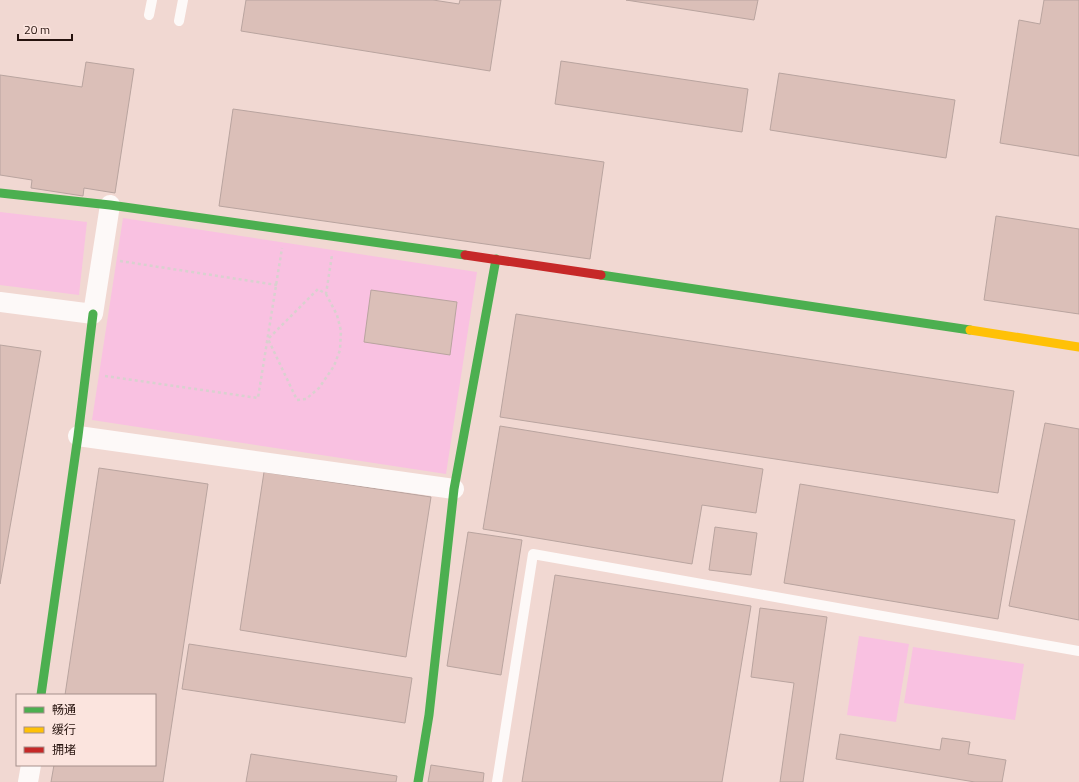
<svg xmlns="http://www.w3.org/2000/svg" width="1079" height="782" font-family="'Titillium Web','Noto Sans SC',sans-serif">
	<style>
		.green { fill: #f9c1e1 }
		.building { fill: #dbbfb8; stroke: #b9a49f }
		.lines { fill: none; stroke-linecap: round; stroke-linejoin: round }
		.path { stroke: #d9d1cf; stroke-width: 2.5; stroke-dasharray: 3 3; stroke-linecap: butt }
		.lane { stroke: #fdf9f8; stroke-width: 10 }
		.street { stroke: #fdf9f8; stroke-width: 20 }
		.fast { stroke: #4caf50; stroke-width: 9 }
		.slow { stroke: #ffc107; stroke-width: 9 }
		.jam { stroke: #c62828; stroke-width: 9 }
	</style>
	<rect width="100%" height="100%" fill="#f1d8d2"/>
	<g class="green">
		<polygon points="0,212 87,222 79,295 0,285"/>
		<polygon points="123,218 477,272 446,474 92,420"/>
		<polygon points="859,636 909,644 896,722 847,715"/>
		<polygon points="913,647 1024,664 1015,720 904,703"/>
	</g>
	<g class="building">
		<polygon points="246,0 433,0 459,4 460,0 501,0 490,71 241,31"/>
		<polygon points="626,0 758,0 754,20"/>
		<polygon points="1044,0 1079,0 1079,156 1000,143 1019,20 1040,24"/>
		<polygon points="561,61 748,89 742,132 555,104"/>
		<polygon points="86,62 134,69 115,193 84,188 83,196 31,188 32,180 0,175 0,75 82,87"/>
		<polygon points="779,73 955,100 946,158 770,130"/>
		<polygon points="233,109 604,162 590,259 219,206"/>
		<polygon points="996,216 1079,229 1079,314 984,300"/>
		<polygon points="371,290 457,302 450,355 364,342"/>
		<polygon points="516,314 1014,391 998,493 500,417"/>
		<polygon points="0,345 41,351 0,584"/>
		<polygon points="1045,423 1079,429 1079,620 1009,606"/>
		<polygon points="500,426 763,469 756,513 702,505 692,564 483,529"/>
		<polygon points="99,468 208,484 163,782 51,782 54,765 155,765 155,695 65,695"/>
		<polygon points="264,472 431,497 406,657 240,630"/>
		<polygon points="800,484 1015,520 998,619 784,583"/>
		<polygon points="715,527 757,533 751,575 709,570"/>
		<polygon points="468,532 522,540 501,675 447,666"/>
		<polygon points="555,575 751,606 722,782 522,782"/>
		<polygon points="760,608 827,617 803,782 780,782 794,683 751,677"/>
		<polygon points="189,644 412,678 405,723 182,689"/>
		<polygon points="840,734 940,750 942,738 970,742 968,754 1006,760 1002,782 975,782 836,759"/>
		<polygon points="251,754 397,776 396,782 246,782"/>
		<polygon points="431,765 484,773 483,782 428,782"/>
	</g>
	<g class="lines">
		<g class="path">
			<polyline points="120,261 277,285"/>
			<polyline points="326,294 337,315 341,331 340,350 334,366 319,388 306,399 297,400 268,339 318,289 326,294 332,255"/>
			<polyline points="105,376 258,398 282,248"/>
		</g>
		<g class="lane">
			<polyline points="149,15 152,0"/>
			<polyline points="179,21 183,0"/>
			<polyline points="497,782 533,554 1079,651"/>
		</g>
		<g class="street">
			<polyline points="0,302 93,314 110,205"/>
			<polyline points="78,436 454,489"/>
			<polyline points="28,782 31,765"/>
		</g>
		<g class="fast">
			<polyline points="0,193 110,205 465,255"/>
			<polyline points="601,275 970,330"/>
			<polyline points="41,695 78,436 93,314"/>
			<polyline points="418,782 429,715 454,489 496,259"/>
		</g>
		<polyline class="slow" points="970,330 1079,347"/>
		<polyline class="jam" points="465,255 601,275"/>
	</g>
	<rect x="16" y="694" width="140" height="72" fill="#fbe4de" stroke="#a6908b"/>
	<rect x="24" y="707" width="20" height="6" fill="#4caf50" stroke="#a6908b"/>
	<text x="52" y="714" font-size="12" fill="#26130e">畅通</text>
	<rect x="24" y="727" width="20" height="6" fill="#ffc107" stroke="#a6908b"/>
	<text x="52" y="734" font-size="12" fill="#26130e">缓行</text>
	<rect x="24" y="747" width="20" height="6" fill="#c62828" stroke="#a6908b"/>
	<text x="52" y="754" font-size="12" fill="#26130e">拥堵</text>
	<path d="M18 34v6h54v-6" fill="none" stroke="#26130e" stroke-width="2"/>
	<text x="24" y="34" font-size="12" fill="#26130e" stroke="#fbe4de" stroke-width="3" paint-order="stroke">20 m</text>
</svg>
